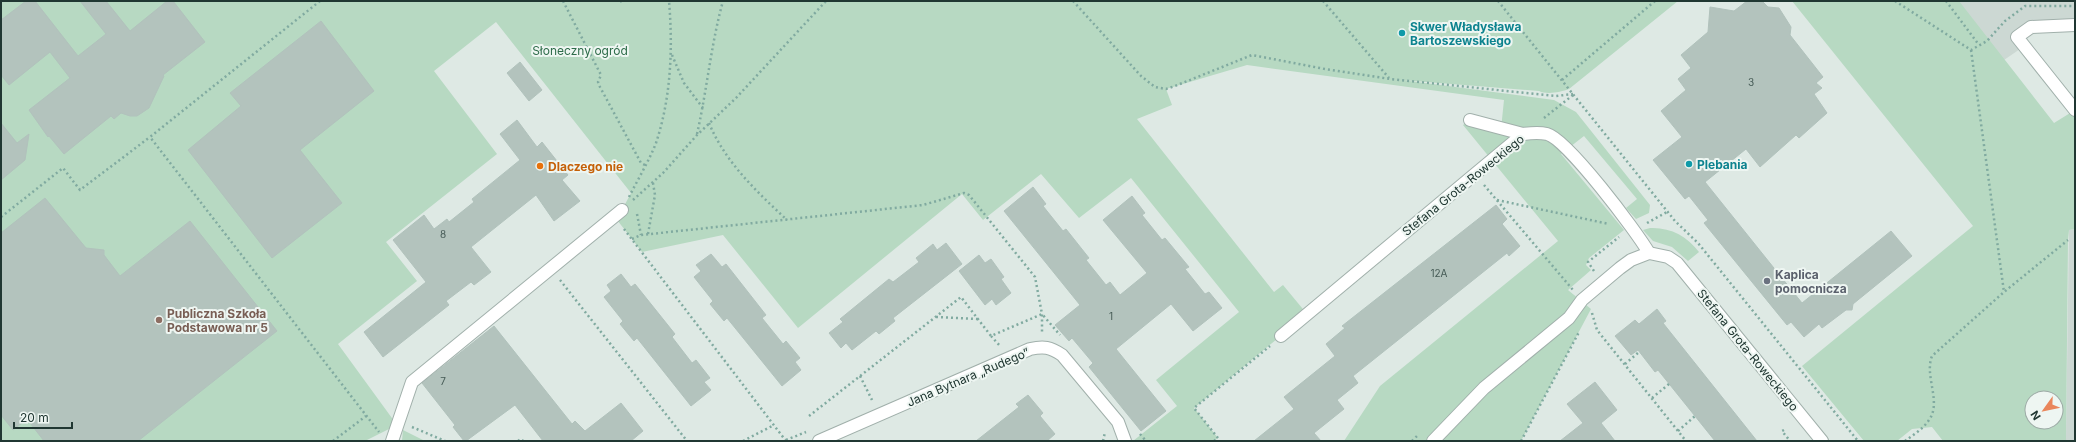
<svg xmlns="http://www.w3.org/2000/svg" width="2076" height="442" font-family="Inter,sans-serif">
	<style>
		.built { fill: #ccd8d3 }
		.green { fill: #b7d9c2; fill-rule: evenodd }
		.building { fill: #b3c3bd; stroke: #b1c2bc }
		.lines { fill: none; stroke-linecap: round; stroke-linejoin: round }
		.minor-casing { stroke: #a1b0ab; stroke-width: 14 }
		.path { stroke: #80aaa0; stroke-width: 2.5; stroke-dasharray: 2 3; stroke-linecap: butt }
		.minor { stroke: #fff; stroke-width: 12 }
		.culture-dot { fill: #0f9aa8; stroke: #eef6f2; stroke-width: 1.5 }
		.food-dot { fill: #e8710a; stroke: #eef6f2; stroke-width: 1.5 }
		.worship-dot { fill: #6b7280; stroke: #eef6f2; stroke-width: 1.5 }
		.education-dot { fill: #8d6e63; stroke: #eef6f2; stroke-width: 1.5 }
		.labels { text-anchor: middle; dominant-baseline: central; stroke-width: 4; stroke-linejoin: round; paint-order: stroke }
		.number-label { font-size: 10px; fill: #455a55 }
		.culture-label { font-size: 12px; font-weight: bold; fill: #0d838f; stroke: #eef6f2; text-anchor: start }
		.park-label { font-size: 12px; fill: #2d6b49; stroke: #eef6f2 }
		.food-label { font-size: 12px; font-weight: bold; fill: #c56008; stroke: #eef6f2; text-anchor: start }
		.street-label { font-size: 12px; fill: #203732; stroke: #eef6f2 }
		.worship-label { font-size: 12px; font-weight: bold; fill: #5b616d; stroke: #eef6f2; text-anchor: start }
		.education-label { font-size: 12px; font-weight: bold; fill: #785e54; stroke: #eef6f2; text-anchor: start }
	</style>
	<rect width="100%" height="100%" fill="#dee9e4"/>
	<g class="built">
		<polygon points="1954,1 2075,1 2075,25 2025,30 2023,47 2004,60"/>
		<polygon points="2075,229 2075,441 2066,441 2069,230"/>
	</g>
	<g class="green">
		<path d="M1,1H1678L1569,89C1561,92 1547,95 1539,91L1402,80L1554,100L1576,112L1650,205L1649,213L1636,219L1626,208L1637,199L1584,136L1561,154L1624,230L1589,258L1586,265L1591,270L1568,290L1591,309L1521,441H1344L1380,386L1558,241L1463,125L1470,120L1501,129L1504,100L1247,65L1166,89L1172,105L1137,119L1274,292L1283,285L1307,314L1194,408L1218,438L1214,441H1133L1177,406L1156,380L1239,312L1131,178L1079,218L1041,174L983,220L962,194L798,328L723,235L642,252L614,216L622,210L631,193L496,22L434,71L497,154L386,242L417,281L338,344L397,425L365,441H1Z"/>
		<path d="M1792,1H1959L2054,123L2075,110V229L2069,230L2068,240L2066,441H1943L1932,427L1912,429L1897,441H1864L1802,366L1973,226ZM2032,398H2056V422H2032Z"/>
		<path d="M1650,228C1670,227 1687,236 1699,252L1688,261L1672,247L1653,241L1643,230Z"/>
		<polygon points="403,430 425,441 402,441"/>
	</g>
	<g class="building">
		<polygon points="26,1 35,1 78,56 106,34 80,1 106,1 130,31 167,1 173,1 205,42 163,75 164,76 149,108 137,116 130,116 121,113 114,119 111,116 64,154 49,136 48,137 29,110 70,78 50,52 9,85 1,75 1,20"/>
		<polygon points="1747,1 1762,1 1768,7 1779,8 1791,27 1790,35 1823,77 1816,83 1822,88 1814,94 1827,113 1799,138 1796,135 1760,167 1746,149 1705,182 1802,303 1891,231 1912,256 1853,304 1852,310 1846,310 1822,328 1819,324 1804,337 1791,322 1787,325 1704,223 1708,220 1689,196 1685,199 1653,160 1682,137 1661,111 1686,90 1678,79 1691,68 1681,55 1708,32 1710,7 1734,11"/>
		<polygon points="321,21 374,91 300,150 342,203 272,258 188,150 241,106 230,93"/>
		<polygon points="520,62 542,90 529,101 507,73"/>
		<polygon points="517,120 537,147 542,142 568,175 562,180 580,201 554,221 536,195 471,247 491,272 474,285 471,282 446,301 449,305 383,357 364,332 426,282 393,240 424,215 434,229 447,219 449,222 474,202 472,199 520,160 500,134"/>
		<polygon points="1,123 17,143 29,134 25,160 1,180"/>
		<polygon points="1033,187 1046,204 1043,206 1063,231 1066,229 1089,258 1086,260 1106,285 1110,282 1120,295 1147,273 1103,220 1132,196 1145,213 1142,215 1162,240 1165,238 1189,267 1185,269 1205,294 1209,292 1222,308 1193,331 1171,304 1116,349 1166,411 1141,431 1089,367 1093,363 1072,338 1069,341 1055,325 1080,305 1004,211"/>
		<polygon points="45,198 86,248 104,250 104,255 120,276 190,221 277,331 138,441 44,441 27,419 13,430 1,415 1,233"/>
		<polygon points="1496,205 1507,219 1502,224 1520,246 1509,256 1507,253 1353,376 1358,383 1337,400 1344,409 1314,433 1321,441 1254,441 1294,409 1284,397 1335,356 1326,344 1345,328 1342,326"/>
		<polygon points="946,243 962,264 893,318 895,321 879,334 876,331 852,350 846,343 841,348 829,333 843,322 840,319 889,279 893,282 919,262 916,258 933,244 937,250"/>
		<polygon points="711,254 722,267 726,264 766,315 762,318 783,344 786,341 800,358 795,362 801,370 782,386 727,318 724,321 710,304 713,301 694,277 701,271 696,265"/>
		<polygon points="979,255 985,263 991,259 1004,277 1001,279 1011,293 996,305 992,299 985,305 959,271"/>
		<polygon points="621,274 631,287 635,284 675,334 672,337 692,363 696,360 710,378 704,382 711,390 691,406 637,338 634,341 620,324 623,321 604,297 611,291 607,285"/>
		<polygon points="1657,309 1666,321 1663,323 1757,441 1715,441 1658,370 1655,372 1638,350 1631,355 1615,336 1635,320 1639,324"/>
		<polygon points="494,326 572,424 575,421 585,431 621,403 643,431 631,441 543,441 515,405 466,441 464,441 453,427 455,425 422,383"/>
		<polygon points="1595,382 1617,410 1601,423 1615,441 1560,441 1583,423 1567,404"/>
		<polygon points="1028,395 1043,413 1040,416 1055,434 1047,441 976,441 1019,407 1016,404"/>
	</g>
	<g class="lines">
		<g class="minor-casing">
			<g id="minor">
				<polyline points="2075,25 2031,27 2017,37 2075,110"/>
				<polyline points="1470,120 1523,134"/>
				<path d="M1281,336L1523,134C1530,133 1539,132 1547,134C1567,139 1637,232 1649,253"/>
				<polyline points="392,441 412,382 622,210"/>
				<path d="M819,441L1030,349C1044,346 1050,347 1062,355L1118,422L1125,441"/>
				<polyline points="1433,441 1484,388 1569,318 1582,300 1620,268 1631,260 1649,253 1668,257 1677,263 1822,441"/>
			</g>
		</g>
		<g class="path">
			<polyline points="320,1 150,137 379,432"/>
			<polyline points="563,1 601,75 598,82 600,87 641,163 645,165"/>
			<polyline points="1073,1 1141,76 1155,87 1166,89 1175,86 1252,55 1325,69 1390,79 1556,96 1573,94"/>
			<polyline points="1323,1 1389,78"/>
			<polyline points="1498,1 1675,221 1698,243 1858,441"/>
			<polyline points="1895,1 1971,50 1987,41 2005,21 2025,6 2075,6"/>
			<polyline points="1946,1 1979,45"/>
			<polyline points="620,2 621,1"/>
			<polyline points="1971,50 2004,292"/>
			<polyline points="672,55 684,83 703,108"/>
			<polyline points="1562,80 1655,1"/>
			<polyline points="1544,118 1573,95"/>
			<path d="M709,123C725,162 757,192 787,220"/>
			<path d="M697,134C707,90 711,44 723,1"/>
			<polyline points="1484,185 1573,290"/>
			<path d="M629,197C638,179 649,161 656,143C671,98 673,48 669,1"/>
			<polyline points="633,200 663,173 697,135 736,98 826,1"/>
			<polyline points="1497,200 1609,224"/>
			<polyline points="637,214 641,235"/>
			<polyline points="1,217 63,168 80,190 150,137"/>
			<polyline points="1647,223 1667,212"/>
			<polyline points="624,229 786,441"/>
			<polyline points="648,234 655,195 653,183"/>
			<polyline points="632,239 641,235 923,205 964,193 969,195 1035,277 1042,314 1042,332"/>
			<polyline points="1594,271 1588,262 1619,237"/>
			<polyline points="560,280 687,441"/>
			<polyline points="1592,313 1597,330 1686,441"/>
			<polyline points="936,317 978,319"/>
			<polyline points="991,336 1000,346"/>
			<polyline points="1625,364 1639,352"/>
			<polyline points="860,376 872,400"/>
			<polyline points="1652,398 1669,384"/>
			<polyline points="809,416 961,297 991,336 1042,314 1060,335"/>
			<polyline points="412,427 445,441"/>
			<polyline points="1784,430 1782,431 1790,441"/>
			<polyline points="1678,431 1695,416"/>
			<polyline points="1140,434 1146,441"/>
			<polyline points="786,440 806,432"/>
			<polyline points="333,441 366,416"/>
			<polyline points="518,441 521,439 523,441"/>
			<polyline points="743,441 774,425"/>
			<polyline points="1103,441 1105,432"/>
			<polyline points="1214,441 1218,438 1194,408 1270,346"/>
			<polyline points="1412,441 1419,434"/>
			<polyline points="1521,441 1579,332"/>
			<path d="M1905,441C1913,435 1923,429 1929,420C1942,402 1924,376 1932,356L2004,292L2068,240"/>
		</g>
		<use href="#minor" class="minor"/>
	</g>
	<g class="culture-dot">
		<circle cx="1402" cy="33" r="4"/>
		<circle cx="1689" cy="164" r="4"/>
	</g>
	<circle class="food-dot" cx="540" cy="166" r="4"/>
	<circle class="worship-dot" cx="1767" cy="281" r="4"/>
	<circle class="education-dot" cx="159" cy="320" r="4"/>
	<g class="labels">
		<g class="number-label">
			<text x="1751" y="82">3</text>
			<text x="443" y="234">8</text>
			<text x="1439" y="273">12A</text>
			<text x="1111" y="316">1</text>
			<text x="443" y="381">7</text>
		</g>
		<g class="culture-label">
			<text x="1410" y="26">Skwer Władysława<tspan x="1410" dy="14">Bartoszewskiego</tspan></text>
			<text x="1697" y="164">Plebania</text>
		</g>
		<g class="park-label">
			<text x="580" y="50">Słoneczny ogród</text>
		</g>
		<g class="food-label">
			<text x="548" y="166">Dlaczego nie</text>
		</g>
		<g class="street-label">
			<text transform="translate(1463 185) rotate(-39)">Stefana Grota-Roweckiego</text>
			<text transform="translate(1748 350) rotate(51)">Stefana Grota-Roweckiego</text>
			<text transform="translate(968 377) rotate(-23)">Jana Bytnara „Rudego”</text>
		</g>
		<g class="worship-label">
			<text x="1775" y="274">Kaplica<tspan x="1775" dy="14">pomocnicza</tspan></text>
		</g>
		<g class="education-label">
			<text x="167" y="313">Publiczna Szkoła<tspan x="167" dy="14">Podstawowa nr 5</tspan></text>
		</g>
	</g>
	<rect width="2076" height="442" fill="none" stroke="#203732" stroke-width="4"/>
	<g transform="translate(2044 410) rotate(237)"><circle r="19" fill="#eef6f2" stroke="#9caaa5"/>
	<path d="M0-3L7 15L0 10L-7 15Z" fill="#e9865b"/>
	<text y="-6" font-size="11" font-weight="bold" text-anchor="middle" fill="#203732">N</text>
	</g>
	<path d="M14 422v6h58v-6" fill="none" stroke="#203732" stroke-width="2"/>
	<text x="20" y="422" font-size="12" fill="#203732" stroke="#eef6f2" stroke-width="3" paint-order="stroke">20 m</text>
</svg>
